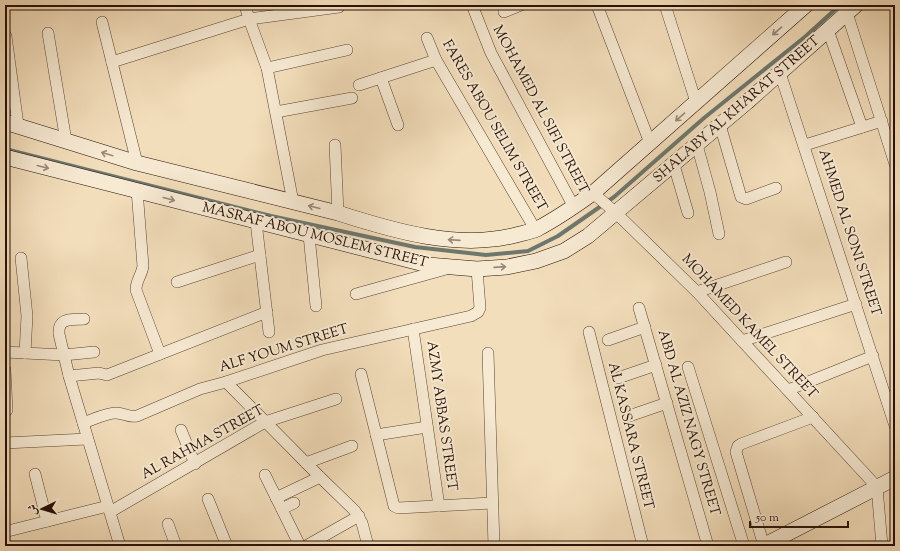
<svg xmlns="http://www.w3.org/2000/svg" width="900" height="551" font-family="'Sorts Mill Goudy',Amiri,serif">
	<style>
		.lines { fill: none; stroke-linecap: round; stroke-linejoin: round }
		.stream { stroke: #6d776e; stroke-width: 4 }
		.street-casing { stroke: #5a4434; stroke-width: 12 }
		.secondary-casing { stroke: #271007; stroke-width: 16 }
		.street { stroke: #f7ead3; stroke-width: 11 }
		.secondary { stroke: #f7ead3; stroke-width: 15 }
		.oneway { stroke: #987 }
		.labels { text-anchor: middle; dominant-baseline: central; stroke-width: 4; stroke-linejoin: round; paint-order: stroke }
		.street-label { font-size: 14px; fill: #271007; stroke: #f7ead3 }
	</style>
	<rect width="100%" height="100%" fill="#f3debb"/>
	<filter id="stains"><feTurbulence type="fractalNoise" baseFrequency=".005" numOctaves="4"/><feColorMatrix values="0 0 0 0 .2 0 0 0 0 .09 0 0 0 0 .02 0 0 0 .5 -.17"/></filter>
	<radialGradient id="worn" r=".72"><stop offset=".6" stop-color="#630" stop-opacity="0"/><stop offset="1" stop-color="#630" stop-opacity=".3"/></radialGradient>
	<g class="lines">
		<polyline class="stream" points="5,149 271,216 415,247 486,255 528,251 558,236 614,197 704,118 806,36 840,5"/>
		<g class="street-casing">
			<g id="street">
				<polyline points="245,5 249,19 267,68 293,202"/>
				<polyline points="472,5 491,53 574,207"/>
				<polyline points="597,5 650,143"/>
				<polyline points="665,5 696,102"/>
				<polyline points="504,12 521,5"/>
				<polyline points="847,13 895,164"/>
				<polyline points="102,22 137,163"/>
				<polyline points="828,30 862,127"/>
				<polyline points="48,33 66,141"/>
				<polyline points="6,36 18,125"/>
				<polyline points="427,38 436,60 535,229"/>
				<polyline points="112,62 249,19 339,7"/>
				<polyline points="267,68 347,50"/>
				<polyline points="780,73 895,426"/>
				<polyline points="381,78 398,125"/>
				<polyline points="359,85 436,60"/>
				<polyline points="276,112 352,98"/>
				<polyline points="720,125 741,197 746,199 776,188"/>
				<polyline points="335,145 338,213"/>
				<polyline points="697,145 710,192 719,234"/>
				<polyline points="805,145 882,121"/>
				<polyline points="674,165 688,213"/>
				<path d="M137,190L143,266C142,275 136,280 136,290L160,354"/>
				<polyline points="593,193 616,213 697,292 877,487 882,546"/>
				<polyline points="256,222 269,332"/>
				<polyline points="309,235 316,306"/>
				<polyline points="21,258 27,316 25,353"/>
				<polyline points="177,282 260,255"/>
				<polyline points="697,292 786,262"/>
				<polyline points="356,294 446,269"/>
				<polyline points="639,308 708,546"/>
				<path d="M84,319C71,320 58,317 59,334L69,376L120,546"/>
				<polyline points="413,329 439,506"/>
				<polyline points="589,332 643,546"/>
				<polyline points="608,340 645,327"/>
				<polyline points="742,341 856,304"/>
				<polyline points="5,352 64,355 94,352"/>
				<polyline points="488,353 494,546"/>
				<polyline points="688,367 744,546"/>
				<polyline points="5,370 7,410"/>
				<polyline points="361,374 394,506 398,508 492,503"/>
				<polyline points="69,376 99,373 107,375 267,312"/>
				<polyline points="618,378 656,365"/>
				<polyline points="226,382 320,477 355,511 362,523 367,542"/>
				<polyline points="788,390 873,356"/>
				<polyline points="629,416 667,403"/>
				<path d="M83,423C93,420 105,413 116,413C124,413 129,418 137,416L200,389L226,382L322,350L471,316L478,312L480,308L477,269"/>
				<polyline points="181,430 195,464"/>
				<polyline points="376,435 427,427"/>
				<polyline points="5,443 87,439"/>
				<polyline points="306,463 352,446"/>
				<polyline points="35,474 47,521"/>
				<polyline points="265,475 300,546"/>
				<polyline points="276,498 320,477"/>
				<polyline points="208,499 227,546"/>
				<polyline points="282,509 294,503"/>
				<polyline points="110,512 265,422 336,399"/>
				<polyline points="168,524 176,546"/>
				<polyline points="8,531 108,506"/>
				<polyline points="306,546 359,516"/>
				<polyline points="764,546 736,452 738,446 741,444 813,417"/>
			</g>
		</g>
		<g class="secondary-casing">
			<g id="secondary">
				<path d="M5,122L137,163L338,213C394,231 458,250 516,235C523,233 530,232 537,229C556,219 575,206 593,193L806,5"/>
				<polyline points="5,157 428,265 477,269 507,267 536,261 564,251 588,236 747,102 856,5"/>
				<polyline points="763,546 895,478"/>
			</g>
		</g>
		<use href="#street" class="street"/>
		<use href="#secondary" class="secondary"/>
	</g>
	<defs><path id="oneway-shaft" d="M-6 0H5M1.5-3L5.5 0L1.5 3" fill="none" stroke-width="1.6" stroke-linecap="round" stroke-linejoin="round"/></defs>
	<g class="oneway">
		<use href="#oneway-shaft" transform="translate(777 31) rotate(139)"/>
		<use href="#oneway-shaft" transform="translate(680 117) rotate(139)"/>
		<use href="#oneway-shaft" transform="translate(107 154) rotate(-163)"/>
		<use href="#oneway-shaft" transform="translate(43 167) rotate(14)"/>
		<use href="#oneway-shaft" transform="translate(169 199) rotate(15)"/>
		<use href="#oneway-shaft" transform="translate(314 207) rotate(-166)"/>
		<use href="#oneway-shaft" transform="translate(454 240) rotate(-176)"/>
		<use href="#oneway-shaft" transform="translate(500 267) rotate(-4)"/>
	</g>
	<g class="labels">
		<g class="street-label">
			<text transform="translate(540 110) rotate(62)">MOHAMED AL SIFI STREET</text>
			<text transform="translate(737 110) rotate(-41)">SHALABY AL KHARAT STREET</text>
			<text transform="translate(494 126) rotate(60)">FARES ABOU SELIM STREET</text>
			<text transform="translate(849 233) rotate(72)">AHMED AL SONI STREET</text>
			<text transform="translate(315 236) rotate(14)">MASRAF ABOU MOSLEM STREET</text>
			<text transform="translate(749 327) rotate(47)">MOHAMED KAMEL STREET</text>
			<text transform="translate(284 349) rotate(-17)">ALF YOUM STREET</text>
			<text transform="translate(441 416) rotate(82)">AZMY ABBAS STREET</text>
			<text transform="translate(688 423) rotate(74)">ABD AL AZIZ NAGY STREET</text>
			<text transform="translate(630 436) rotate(76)">AL KASSARA STREET</text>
			<text transform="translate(203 443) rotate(-29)">AL RAHMA STREET</text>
		</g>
	</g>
	<rect width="900" height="551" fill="none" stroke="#f3debb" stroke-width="20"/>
	<rect x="6" y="6" width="888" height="539" fill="none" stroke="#271007" stroke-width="2"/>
	<rect x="10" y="10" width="880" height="531" fill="none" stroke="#271007"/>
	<g transform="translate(42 509) rotate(265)" stroke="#f7ead3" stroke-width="3" paint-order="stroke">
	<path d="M0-3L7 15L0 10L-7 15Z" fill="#271007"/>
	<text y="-6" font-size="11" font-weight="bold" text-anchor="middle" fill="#271007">ش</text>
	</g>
	<path d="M750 521v6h98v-6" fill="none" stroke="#271007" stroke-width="2"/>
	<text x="756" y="521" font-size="12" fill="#271007" stroke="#f7ead3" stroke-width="3" paint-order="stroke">50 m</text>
	<rect width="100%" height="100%" filter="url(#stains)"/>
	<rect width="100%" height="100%" fill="url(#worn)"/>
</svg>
